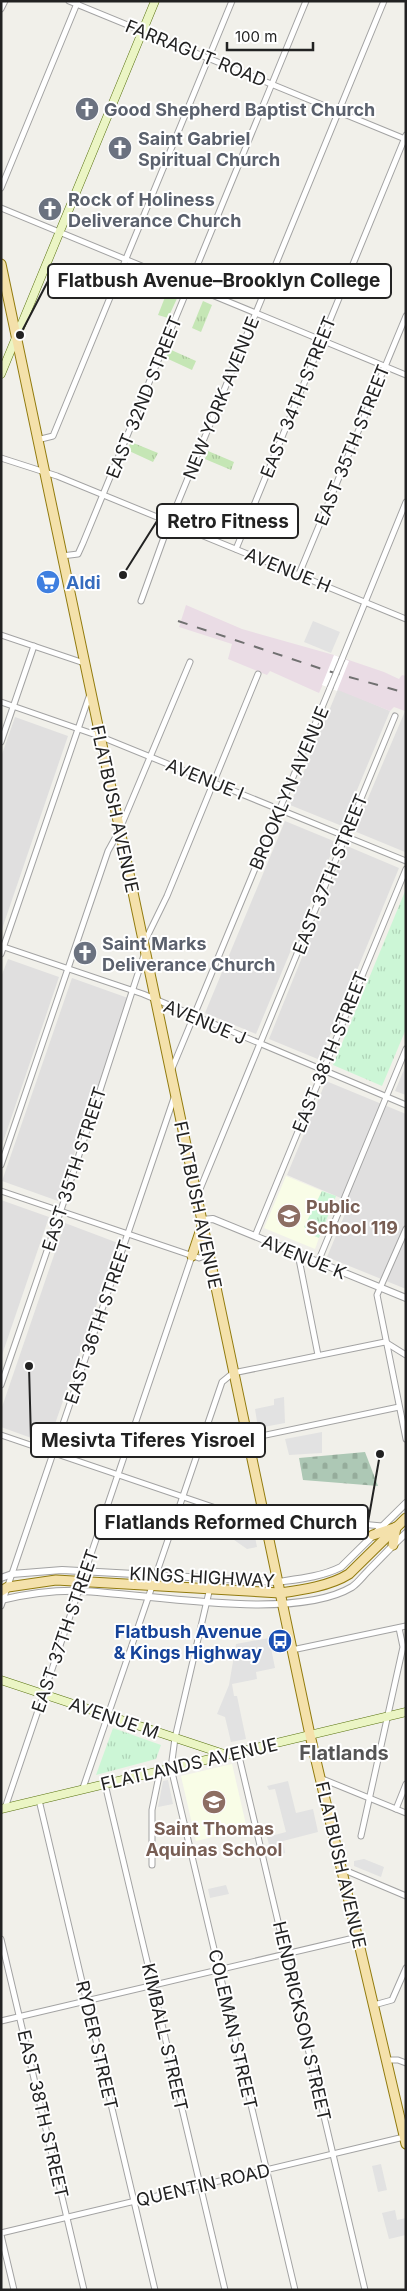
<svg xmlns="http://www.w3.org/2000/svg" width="407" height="2291" font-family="Inter,sans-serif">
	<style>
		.residential { fill: #e0dfdf }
		.education { fill: #f9fde7 }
		.railway { fill: #eadce5 }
		.grass { fill: url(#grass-tufts) }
		.cemetery { fill: url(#cemetery-stones) }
		.park { fill: url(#park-tufts) }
		.parking { fill: #e2e2e2 }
		.pier { fill: #fff }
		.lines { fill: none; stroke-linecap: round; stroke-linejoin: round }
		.minor-casing { stroke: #a3a3a3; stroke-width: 7 }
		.tertiary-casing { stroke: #a3a3a3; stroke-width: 8 }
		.secondary-casing { stroke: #58720f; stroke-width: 9 }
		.primary-casing { stroke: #927b0e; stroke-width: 11 }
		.minor { stroke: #fff; stroke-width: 5 }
		.tertiary { stroke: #fff; stroke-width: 6 }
		.secondary { stroke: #ebf5c4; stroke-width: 8 }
		.primary { stroke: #f4e1ab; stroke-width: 9 }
		.rail { stroke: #707070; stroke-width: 2; stroke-dasharray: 10 10; stroke-linecap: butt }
		.minor-bridge-casing { stroke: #a3a3a3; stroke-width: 7; stroke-linecap: butt }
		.minor-bridge { stroke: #fff; stroke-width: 5 }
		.labels { text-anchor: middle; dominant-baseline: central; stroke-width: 4; stroke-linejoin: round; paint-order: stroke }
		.street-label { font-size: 18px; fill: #222; stroke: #fff }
		.worship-label { font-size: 18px; font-weight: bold; fill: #5b616d; stroke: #fff; text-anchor: start }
		.shop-label { font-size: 18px; font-weight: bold; fill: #366cbe; stroke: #fff; text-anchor: start }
		.education-label { font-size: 18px; font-weight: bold; fill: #785e54; stroke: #fff; text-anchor: start }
		.transit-label { font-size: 18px; font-weight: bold; fill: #164399; stroke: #fff; text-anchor: end }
		.quarter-label { font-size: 20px; font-weight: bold; fill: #555; stroke: #fff }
		.leader { fill: none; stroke: #222; stroke-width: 2 }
		.callout-dot { fill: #222; stroke: #fff; stroke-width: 2 }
		.callout { fill: #fff; stroke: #222; stroke-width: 2 }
		.callout-label { font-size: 19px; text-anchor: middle; font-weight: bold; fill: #222 }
	</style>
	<defs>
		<pattern id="grass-tufts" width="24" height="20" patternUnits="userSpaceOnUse" patternTransform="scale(1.25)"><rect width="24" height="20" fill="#c5e6b5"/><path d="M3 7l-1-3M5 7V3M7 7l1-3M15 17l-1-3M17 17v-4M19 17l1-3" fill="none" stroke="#a9c59b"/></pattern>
		<pattern id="cemetery-stones" width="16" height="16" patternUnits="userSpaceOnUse" patternTransform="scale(1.25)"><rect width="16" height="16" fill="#adc8b5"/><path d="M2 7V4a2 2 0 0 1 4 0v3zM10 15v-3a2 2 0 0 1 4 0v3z" fill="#95ac9b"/></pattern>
		<pattern id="park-tufts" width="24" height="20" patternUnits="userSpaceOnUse" patternTransform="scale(1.25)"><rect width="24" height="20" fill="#ccf6d6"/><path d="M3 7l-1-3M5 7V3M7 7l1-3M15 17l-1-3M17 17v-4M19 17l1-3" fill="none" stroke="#afd3b7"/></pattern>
	</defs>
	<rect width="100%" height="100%" fill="#f1f0ea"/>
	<g class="residential">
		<polygon points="338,689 390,711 342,826 290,805"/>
		<polygon points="406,709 406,851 405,852 354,831"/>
		<polygon points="15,717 68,736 1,932 1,757"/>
		<polygon points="285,821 336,842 256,1034 205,1013"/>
		<polygon points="347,846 399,868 320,1060 269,1039"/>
		<polygon points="8,959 59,977 1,1148 1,977"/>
		<polygon points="72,978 128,998 58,1201 2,1181"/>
		<polygon points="406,1065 406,1095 395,1091"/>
		<polygon points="326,1081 406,1114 406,1289 327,1257 350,1202 287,1175"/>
		<polygon points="1,1200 49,1217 1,1358"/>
		<polygon points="65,1223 118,1243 48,1444 1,1427 1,1410"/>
	</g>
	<g class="education">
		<polygon points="286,1176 322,1191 316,1205 314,1205 305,1232 319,1238 315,1249 264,1228"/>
		<polygon points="232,1764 247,1829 196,1841 181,1776"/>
	</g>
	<polygon class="railway" points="186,605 242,629 334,655 384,672 399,679 402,675 406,676 405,711 394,707 390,711 323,684 319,693 270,671 267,675 228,659 232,644 179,627"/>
	<g class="grass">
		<polygon points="169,287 180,292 168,318 158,315"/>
		<polygon points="203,301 212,305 201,332 192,328"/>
		<polygon points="169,349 196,361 192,370 166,358"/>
		<polygon points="131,442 158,453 153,462 127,450"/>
		<polygon points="208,451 234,462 231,470 205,459"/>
	</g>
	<polygon class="cemetery" points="365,1452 378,1486 303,1480 299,1458"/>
	<g class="park">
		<polygon points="406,889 406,1029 382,1086 333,1065"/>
		<polygon points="322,1191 336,1196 319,1238 305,1232 306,1228 304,1227"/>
		<polygon points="113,1728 161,1745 156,1759 96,1775"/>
	</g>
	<g class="parking">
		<polygon points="313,621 340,632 331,653 304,642"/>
		<polygon points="284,1397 285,1423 258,1428 255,1409 274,1405 274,1399"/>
		<polygon points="322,1432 322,1453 289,1455 285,1439"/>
		<polygon points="233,1525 254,1532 257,1547 247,1549 227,1535"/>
		<polygon points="269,1638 275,1668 256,1672 257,1679 232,1684 234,1696 237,1696 246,1739 231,1742 225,1717 217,1714 229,1685 236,1644"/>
		<polygon points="168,1780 173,1804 158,1807 163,1781"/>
		<polygon points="288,1781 296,1813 313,1809 318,1832 283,1841 285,1853 272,1857 267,1837 286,1832 275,1789 269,1790 267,1786"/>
		<polygon points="364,1859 384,1867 381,1877 354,1866 354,1861"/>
		<polygon points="226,1885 229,1894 210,1898 208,1889"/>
		<polygon points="381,2164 387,2190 378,2192 372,2166"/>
		<polygon points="395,2210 397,2220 406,2218 406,2235 389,2239 382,2213"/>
	</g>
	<polygon class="pier" points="334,655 349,661 337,691 322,685"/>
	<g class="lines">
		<g class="minor-casing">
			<g id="minor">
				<polyline points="69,1 405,139"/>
				<polyline points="1,9 5,1"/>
				<polyline points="1,188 78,1"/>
				<polyline points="1,208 406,375"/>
				<polyline points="37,440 53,436 232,1"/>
				<polyline points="1,458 57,476 406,619"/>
				<polyline points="236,549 406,135"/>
				<polyline points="62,556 78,554 83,543 306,1"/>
				<polyline points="299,574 406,316"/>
				<polyline points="141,601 167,529 384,1"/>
				<polyline points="1,635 84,663"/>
				<polyline points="342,659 406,502"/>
				<polyline points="1,702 99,736 406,861"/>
				<polyline points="1,742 34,646"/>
				<polyline points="144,943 167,896 258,674"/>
				<polyline points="1,946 143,994 406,1105"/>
				<polyline points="1,954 90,694"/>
				<polyline points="171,1071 330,688"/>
				<polyline points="1,1165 108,851 119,831 190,662"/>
				<polyline points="1,1191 199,1258 208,1255"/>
				<polyline points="198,1194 395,716"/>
				<polyline points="406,1229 377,1295 406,1439"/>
				<polyline points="255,1236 406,869"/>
				<polyline points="298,1254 318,1355"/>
				<polyline points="318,1262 406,1049"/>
				<polyline points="1,1385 63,1204 144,955"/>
				<polyline points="1,1435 254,1521 274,1516 382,1526"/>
				<polyline points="247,1439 399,1407"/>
				<polyline points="212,1579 175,1738 171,1768 295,2290"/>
				<polyline points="1,1606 174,1098"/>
				<polyline points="292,1650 406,1626"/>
				<polyline points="238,1752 365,2290"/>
				<polyline points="320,1778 406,1813"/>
				<polyline points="105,1784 225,2290"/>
				<polyline points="83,1788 222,1382 233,1373 380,1343 385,1342 406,1355"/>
				<polyline points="39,1800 155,2290"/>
				<polyline points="5,1808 192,1256"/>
				<polyline points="396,1809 406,1784"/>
				<polyline points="361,1836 403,1647 399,1628"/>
				<polyline points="152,1865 152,1810 160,1771"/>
				<polyline points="342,1869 406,1896"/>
				<polyline points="1,1939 84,2290"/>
				<polyline points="374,2005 392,2000 406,1968"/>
				<polyline points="1,2021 358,1937"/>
				<polyline points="387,2060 398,2060 406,2063"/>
				<polyline points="1,2233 404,2137"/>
				<polyline points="1,2235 14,2290"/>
			</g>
		</g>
		<g class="tertiary-casing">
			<g id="tertiary">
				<polyline points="201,1220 213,1219 406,1298"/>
				<path d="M1,1578L12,1574L62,1570L277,1582C298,1579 321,1577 341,1567L406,1503"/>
				<path d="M1,1600C27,1594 54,1590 81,1591C150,1594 294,1622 352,1587C358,1583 363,1576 368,1571C381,1558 393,1545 406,1533"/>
			</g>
		</g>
		<g class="secondary-casing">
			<g id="secondary">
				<polyline points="1,374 155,1"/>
				<polyline points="1,1680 227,1755"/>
				<polyline points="1,1809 406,1712"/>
			</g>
		</g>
		<g class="primary-casing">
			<g id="primary">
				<polyline points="1,264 310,1735 406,2144"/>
				<polyline points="192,1256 202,1226"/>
				<polyline points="373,1535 394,1528"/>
				<polyline points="393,1545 396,1527"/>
				<path d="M1,1591L8,1587L56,1580L280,1593C302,1590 330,1586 349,1574L406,1518"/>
			</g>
		</g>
		<use href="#minor" class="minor"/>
		<use href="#tertiary" class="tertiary"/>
		<use href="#secondary" class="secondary"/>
		<use href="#primary" class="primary"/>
		<polyline class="rail" points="178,621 328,671 406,693"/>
		<g class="minor-bridge-casing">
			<polyline id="minor-bridge" points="330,688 342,659"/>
		</g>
		<use href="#minor-bridge" class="minor-bridge"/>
	</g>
	<defs>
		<g id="church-disc" transform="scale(1.25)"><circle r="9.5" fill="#6b7280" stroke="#fff"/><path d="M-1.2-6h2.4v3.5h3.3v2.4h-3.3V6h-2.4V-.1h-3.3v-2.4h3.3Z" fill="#fff"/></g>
		<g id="supermarket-disc" transform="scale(1.25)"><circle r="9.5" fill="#3f7fe0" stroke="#fff"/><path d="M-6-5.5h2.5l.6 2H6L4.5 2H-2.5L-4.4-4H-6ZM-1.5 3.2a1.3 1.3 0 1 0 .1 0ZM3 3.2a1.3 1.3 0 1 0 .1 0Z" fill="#fff"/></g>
		<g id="school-disc" transform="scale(1.25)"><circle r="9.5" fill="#8d6e63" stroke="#fff"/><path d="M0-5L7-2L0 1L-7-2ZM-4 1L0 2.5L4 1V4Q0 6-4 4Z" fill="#fff"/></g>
		<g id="bus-disc" transform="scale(1.25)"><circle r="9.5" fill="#1a4fb4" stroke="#fff"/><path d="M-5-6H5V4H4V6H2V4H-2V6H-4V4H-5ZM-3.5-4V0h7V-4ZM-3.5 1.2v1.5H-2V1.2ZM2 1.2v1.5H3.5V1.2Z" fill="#fff"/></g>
	</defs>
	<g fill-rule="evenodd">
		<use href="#church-disc" x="87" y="109"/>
		<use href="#church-disc" x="120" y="148"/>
		<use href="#church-disc" x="50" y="209"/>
		<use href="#supermarket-disc" x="48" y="582"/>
		<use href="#church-disc" x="85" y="953"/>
		<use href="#school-disc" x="289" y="1216"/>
		<use href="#bus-disc" x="280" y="1641"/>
		<use href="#school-disc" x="214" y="1802"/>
	</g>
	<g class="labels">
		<g class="street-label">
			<text transform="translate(196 53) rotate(22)">FARRAGUT ROAD</text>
			<text transform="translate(144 397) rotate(-68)">EAST 32ND STREET</text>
			<text transform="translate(298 397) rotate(-68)">EAST 34TH STREET</text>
			<text transform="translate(221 398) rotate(-68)">NEW YORK AVENUE</text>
			<text transform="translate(352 445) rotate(-68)">EAST 35TH STREET</text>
			<text transform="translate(288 570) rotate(22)">AVENUE H</text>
			<text transform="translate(205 779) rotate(22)">AVENUE I</text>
			<text transform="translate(289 788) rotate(-67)">BROOKLYN AVENUE</text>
			<text transform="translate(115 809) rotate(78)">FLATBUSH AVENUE</text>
			<text transform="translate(330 874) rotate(-68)">EAST 37TH STREET</text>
			<text transform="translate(205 1022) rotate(23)">AVENUE J</text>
			<text transform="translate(330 1052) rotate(-68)">EAST 38TH STREET</text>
			<text transform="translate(74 1169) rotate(-72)">EAST 35TH STREET</text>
			<text transform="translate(198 1205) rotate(78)">FLATBUSH AVENUE</text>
			<text transform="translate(304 1257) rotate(22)">AVENUE K</text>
			<text transform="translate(98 1322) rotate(-71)">EAST 36TH STREET</text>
			<text transform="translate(202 1577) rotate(3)">KINGS HIGHWAY</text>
			<text transform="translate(65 1631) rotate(-71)">EAST 37TH STREET</text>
			<text transform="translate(114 1718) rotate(19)">AVENUE M</text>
			<text transform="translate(189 1764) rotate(-13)">FLATLANDS AVENUE</text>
			<text transform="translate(341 1865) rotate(77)">FLATBUSH AVENUE</text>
			<text transform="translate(302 2021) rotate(77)">HENDRICKSON STREET</text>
			<text transform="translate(233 2029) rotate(77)">COLEMAN STREET</text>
			<text transform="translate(165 2037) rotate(77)">KIMBALL STREET</text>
			<text transform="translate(97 2045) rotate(77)">RYDER STREET</text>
			<text transform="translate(43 2114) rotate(77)">EAST 38TH STREET</text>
			<text transform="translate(203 2185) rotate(-13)">QUENTIN ROAD</text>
		</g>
		<g class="worship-label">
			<text x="104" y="109">Good Shepherd Baptist Church</text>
			<text x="138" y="138">Saint Gabriel<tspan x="138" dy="21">Spiritual Church</tspan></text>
			<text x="68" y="199">Rock of Holiness<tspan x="68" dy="21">Deliverance Church</tspan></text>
			<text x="102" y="943">Saint Marks<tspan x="102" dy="21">Deliverance Church</tspan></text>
		</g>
		<g class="shop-label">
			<text x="66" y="582">Aldi</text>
		</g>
		<g class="education-label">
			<text x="306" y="1206">Public<tspan x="306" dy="21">School 119</tspan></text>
			<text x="214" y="1828" text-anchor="middle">Saint Thomas<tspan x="214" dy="21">Aquinas School</tspan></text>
		</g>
		<g class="transit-label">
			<text x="262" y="1631">Flatbush Avenue<tspan x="262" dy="21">&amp; Kings Highway</tspan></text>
		</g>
		<g class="quarter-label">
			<text x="344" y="1753">Flatlands</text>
		</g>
	</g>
	<path class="leader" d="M20 335L48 281M123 575L157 521M29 1366L31 1440M380 1454L368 1522"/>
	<g class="callout-dot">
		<circle cx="20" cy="335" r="5"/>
		<circle cx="123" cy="575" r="5"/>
		<circle cx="29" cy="1366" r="5"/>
		<circle cx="380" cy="1454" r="5"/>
	</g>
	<g class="callout">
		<rect x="48" y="264" width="343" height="34" rx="5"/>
		<rect x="157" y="504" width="141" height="34" rx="5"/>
		<rect x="31" y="1423" width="234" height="34" rx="5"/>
		<rect x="95" y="1505" width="273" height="34" rx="5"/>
	</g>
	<g class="callout-label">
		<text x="219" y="287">Flatbush Avenue–Brooklyn College</text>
		<text x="228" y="528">Retro Fitness</text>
		<text x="148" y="1447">Mesivta Tiferes Yisroel</text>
		<text x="231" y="1529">Flatlands Reformed Church</text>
	</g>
	<rect width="407" height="2291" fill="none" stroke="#222222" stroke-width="5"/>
	<path d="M227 42v8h86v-8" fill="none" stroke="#222222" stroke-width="2.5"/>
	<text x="235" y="42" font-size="15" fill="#222222" stroke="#ffffff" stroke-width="4" paint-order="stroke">100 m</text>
</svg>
